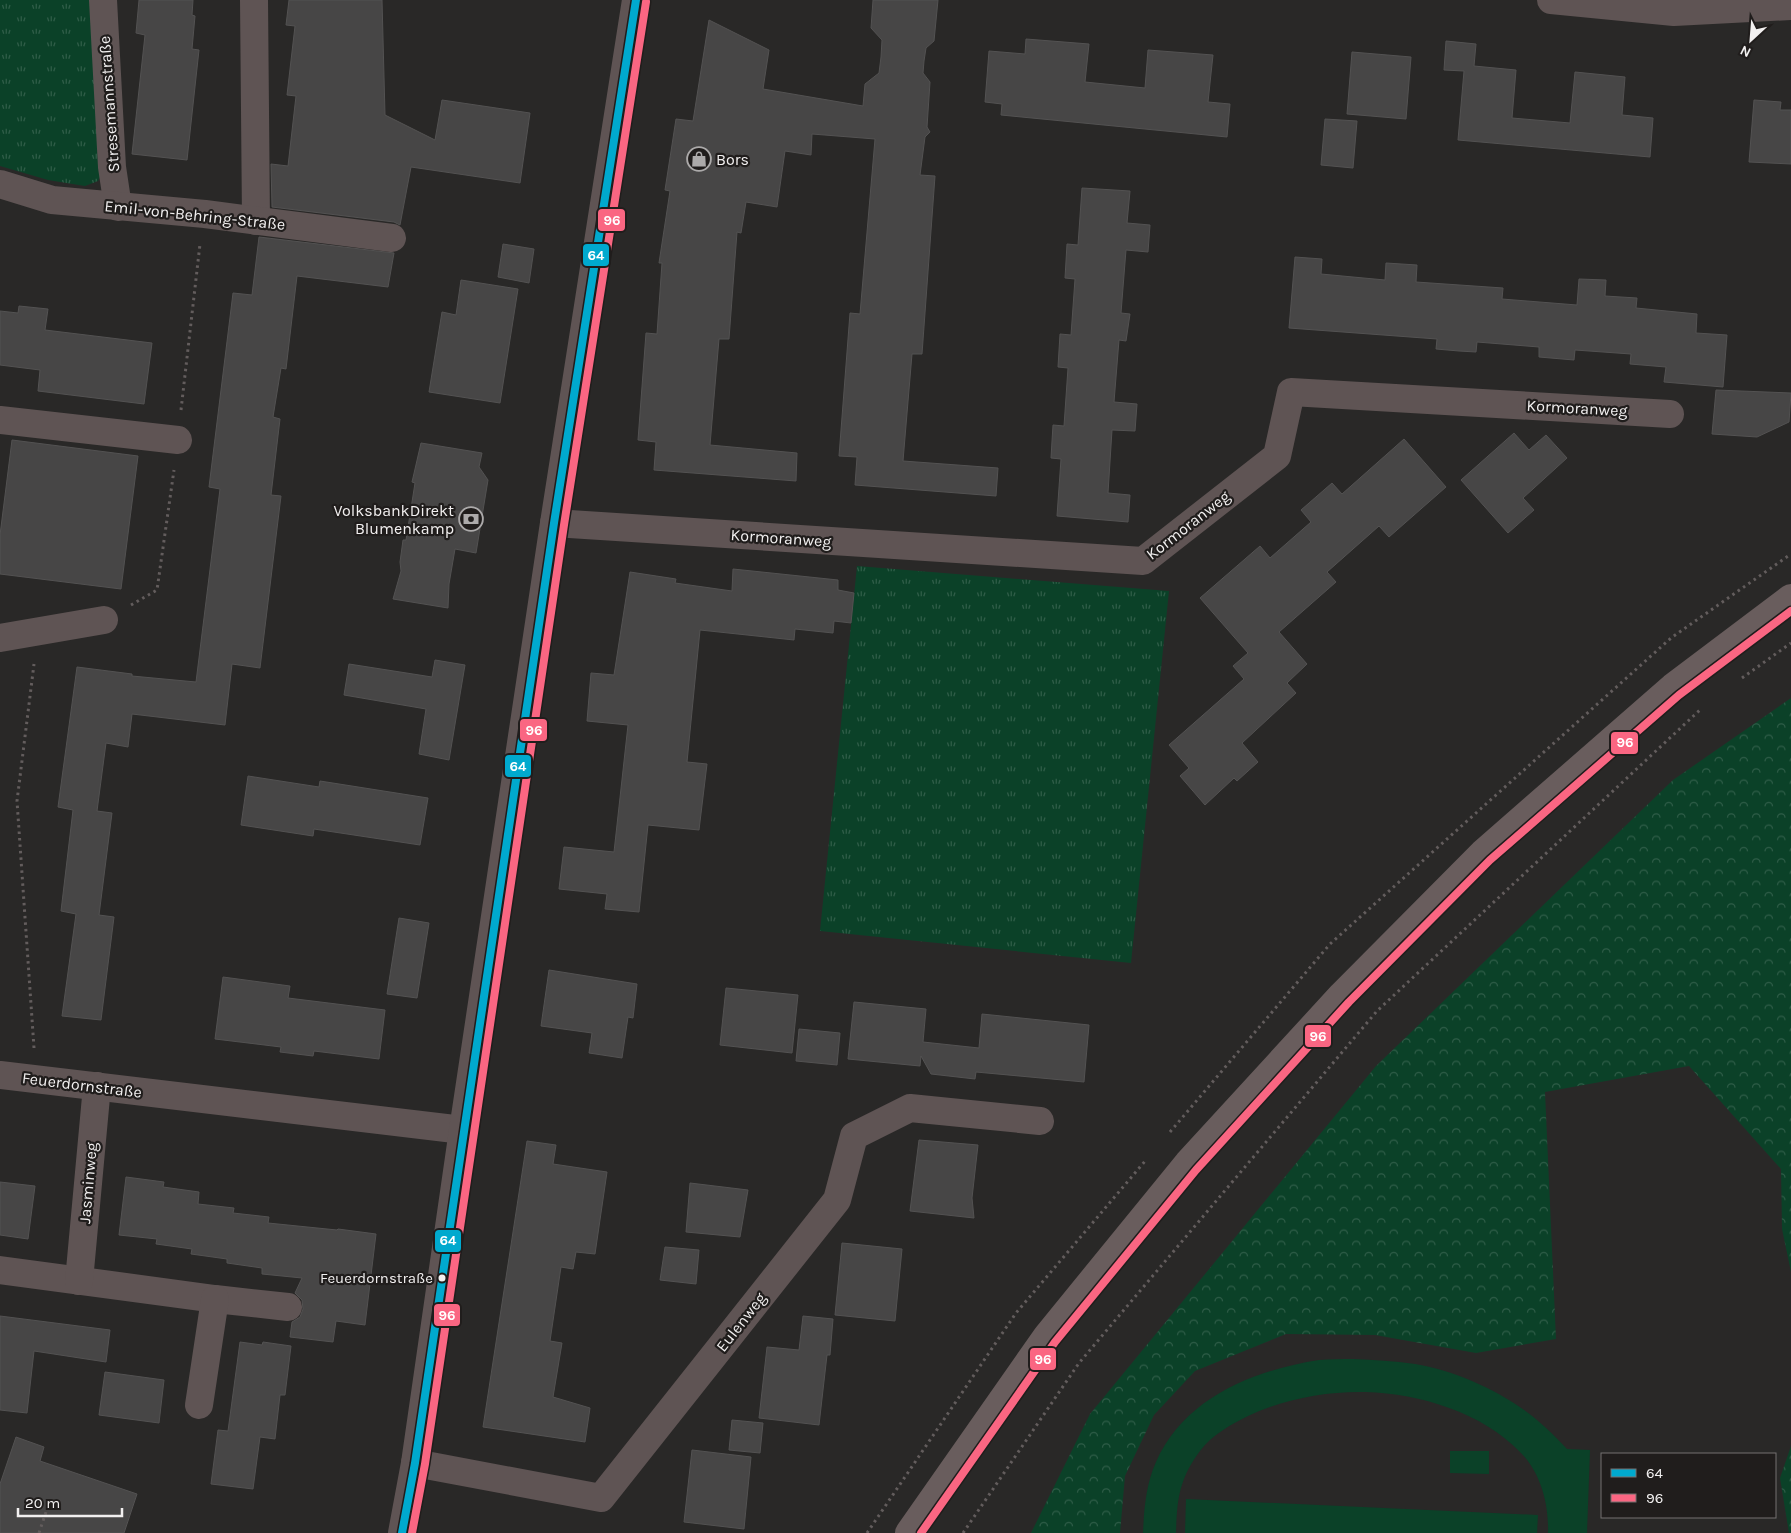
<svg xmlns="http://www.w3.org/2000/svg" width="1791" height="1533" font-family="Karla,sans-serif">
	<style>
		.grass { fill: url(#grass-tufts) }
		.forest { fill: url(#forest-crowns) }
		.garden { fill: #0b4128 }
		.building { fill: #474646; stroke: #535252 }
		.lines { fill: none; stroke-linecap: round; stroke-linejoin: round }
		.path { stroke: #635d5d; stroke-width: 3; stroke-dasharray: 2.5 4; stroke-linecap: butt }
		.minor { stroke: #5f5454; stroke-width: 28 }
		.major { stroke: #695d5d; stroke-width: 28 }
		.bus-1-casing { stroke: #201d1c; stroke-width: 11 }
		.bus-2-casing { stroke: #201d1c; stroke-width: 11 }
		.bus-1 { stroke: #00a9ce; stroke-width: 8 }
		.bus-2 { stroke: #fa6682; stroke-width: 8 }
		.bus-dot { fill: #f2f0f0; stroke: #201d1c; stroke-width: 2 }
		.labels { text-anchor: middle; dominant-baseline: central; stroke-width: 4.5; stroke-linejoin: round; paint-order: stroke }
		.bus-label { font-size: 15px; fill: #f2f0f0; stroke: #201d1c; text-anchor: end }
		.street-label { font-size: 16px; fill: #f2f0f0; stroke: #201d1c }
		.poi-label { font-size: 16px; fill: #f2f0f0; stroke: #201d1c; text-anchor: start }
		.line-badge { stroke: #201d1c; stroke-width: 2 }
		.badge-label { font-size: 14px; text-anchor: middle; font-weight: bold; fill: #fff }
	</style>
	<defs>
		<pattern id="grass-tufts" width="24" height="20" patternUnits="userSpaceOnUse" patternTransform="scale(1.25)"><rect width="24" height="20" fill="#0b4128"/><path d="M3 7l-1-3M5 7V3M7 7l1-3M15 17l-1-3M17 17v-4M19 17l1-3" fill="none" stroke="#2f5d48"/></pattern>
		<pattern id="forest-crowns" width="20" height="18" patternUnits="userSpaceOnUse" patternTransform="scale(1.25)"><rect width="20" height="18" fill="#0b4128"/><path d="M2 6a3 3 0 1 1 6 0M12 15a3 3 0 1 1 6 0" fill="none" stroke="#2f5d48"/></pattern>
	</defs>
	<rect width="100%" height="100%" fill="#292827"/>
	<g class="grass">
		<polygon points="0,0 96,0 104,168 98,181 85,186 48,180 0,166"/>
		<polygon points="857,566 1169,591 1131,963 820,931"/>
	</g>
	<g class="forest">
		<polygon points="1791,698 1791,1272 1782,1229 1781,1169 1689,1066 1545,1092 1556,1339 1476,1353 1375,1335 1286,1334 1195,1371 1154,1415 1125,1476 1120,1533 1031,1533 1090,1414 1376,1066 1673,780"/>
		<polygon points="1791,1446 1791,1533 1789,1533 1780,1478"/>
	</g>
	<g class="garden">
		<path d="M1353,1359C1374,1360 1394,1361 1415,1364C1459,1371 1512,1396 1545,1427C1553,1434 1560,1442 1567,1449L1590,1450L1587,1533H1548C1549,1505 1541,1473 1521,1453C1482,1412 1420,1394 1366,1392C1326,1391 1284,1399 1248,1416C1230,1425 1212,1435 1200,1451C1179,1479 1177,1500 1176,1533H1143C1144,1509 1146,1484 1156,1462C1184,1398 1254,1370 1319,1360C1330,1359 1342,1359 1353,1359Z"/>
		<polygon points="1450,1451 1489,1451 1489,1474 1450,1473"/>
		<polygon points="1186,1499 1538,1515 1537,1533 1185,1533"/>
	</g>
	<g class="building">
		<polygon points="139,0 193,0 192,15 195,16 192,49 199,50 187,160 132,154 145,35 136,33"/>
		<polygon points="289,0 382,0 385,115 435,140 442,100 530,113 520,183 411,167 400,225 394,222 272,207 271,164 288,166 296,96 287,95 295,26 286,25"/>
		<polygon points="873,0 938,0 934,41 926,48 924,61 923,73 930,82 927,127 930,132 925,137 920,175 935,176 922,354 912,354 903,461 998,468 996,496 855,485 857,457 839,456 850,313 860,314 875,139 812,134 811,155 785,151 777,207 746,202 741,233 737,232 729,339 719,339 710,445 797,453 796,481 654,470 656,442 638,440 646,333 657,334 662,263 659,263 670,191 665,190 676,119 693,121 709,20 769,50 763,89 863,106 865,84 879,73 881,57 882,40 871,28"/>
		<polygon points="1026,39 1089,44 1085,82 1145,88 1148,50 1213,55 1208,102 1230,104 1227,137 1001,115 1002,104 985,102 989,51 1025,54"/>
		<polygon points="1446,41 1476,44 1474,66 1516,70 1512,118 1570,123 1575,72 1625,77 1622,115 1653,118 1650,157 1458,140 1464,71 1444,70"/>
		<polygon points="1352,52 1411,57 1406,119 1347,114"/>
		<polygon points="1754,100 1781,102 1780,110 1791,110 1791,164 1749,162"/>
		<polygon points="1325,119 1357,121 1353,168 1321,165"/>
		<polygon points="1082,188 1130,191 1127,223 1150,225 1148,252 1126,250 1121,313 1130,314 1126,341 1119,340 1114,402 1137,404 1135,431 1112,430 1108,493 1130,495 1128,522 1057,516 1061,459 1051,458 1052,441 1053,425 1064,426 1068,368 1058,367 1060,334 1071,335 1075,279 1065,278 1067,244 1078,245"/>
		<polygon points="259,237 394,253 388,287 297,276 286,369 281,368 273,417 280,419 271,495 281,496 260,668 232,664 225,725 132,714 128,747 106,743 97,811 112,813 99,915 114,917 101,1020 62,1016 76,914 61,911 73,810 58,807 77,667 132,674 132,676 196,682 220,489 209,487 233,293 252,295"/>
		<polygon points="503,244 534,249 529,283 498,277"/>
		<polygon points="1295,257 1322,259 1321,274 1385,280 1386,263 1417,265 1416,282 1503,288 1502,299 1577,305 1579,279 1606,280 1605,296 1637,298 1636,308 1697,314 1696,333 1727,335 1723,387 1664,382 1666,367 1630,364 1631,354 1575,350 1574,360 1539,357 1539,347 1477,342 1476,352 1459,351 1436,349 1437,339 1289,328"/>
		<polygon points="461,280 518,289 500,403 429,392 442,312 456,315"/>
		<polygon points="19,306 48,309 45,330 152,343 144,404 38,391 40,370 0,365 0,311 18,313"/>
		<polygon points="1716,390 1791,393 1789,422 1757,437 1712,434"/>
		<polygon points="1514,433 1529,450 1546,435 1567,458 1523,498 1534,510 1508,533 1461,480"/>
		<polygon points="1404,439 1446,487 1389,537 1379,526 1327,572 1336,582 1279,632 1307,664 1287,683 1296,693 1242,743 1258,762 1237,781 1234,778 1205,805 1180,776 1189,768 1169,745 1244,679 1233,666 1248,653 1200,598 1260,546 1270,558 1311,522 1301,510 1332,483 1342,494"/>
		<polygon points="12,440 138,456 121,589 0,574 0,535"/>
		<polygon points="421,443 482,453 479,467 488,480 476,553 455,549 449,584 448,608 393,599 401,571 400,562 403,540 406,540 415,483 412,482"/>
		<polygon points="733,569 838,580 838,590 854,593 851,623 834,621 833,633 795,629 794,640 700,630 687,762 707,764 699,830 648,825 639,912 605,909 607,894 559,889 564,847 614,852 628,725 587,721 591,673 614,675 630,572 676,579 675,583 732,591"/>
		<polygon points="435,660 465,665 449,760 419,754 426,709 344,695 349,664 432,677"/>
		<polygon points="248,776 319,787 320,781 428,798 420,845 314,829 313,836 241,825"/>
		<polygon points="399,918 429,923 417,998 387,994"/>
		<polygon points="549,970 637,984 633,1018 628,1017 622,1058 589,1053 592,1033 541,1026"/>
		<polygon points="223,977 290,986 288,998 385,1010 379,1059 314,1051 313,1056 280,1052 281,1047 215,1039"/>
		<polygon points="726,988 798,995 792,1053 720,1045"/>
		<polygon points="854,1002 926,1009 923,1042 979,1048 982,1014 1089,1025 1084,1082 976,1072 975,1079 931,1074 921,1056 920,1066 848,1059"/>
		<polygon points="799,1029 840,1033 837,1065 796,1061"/>
		<polygon points="919,1140 978,1145 972,1198 974,1218 910,1211"/>
		<polygon points="527,1141 556,1145 553,1164 607,1172 595,1254 576,1252 573,1269 561,1267 550,1341 562,1343 553,1397 590,1408 585,1442 483,1427"/>
		<polygon points="126,1177 164,1182 163,1187 199,1192 198,1204 234,1208 233,1213 269,1217 268,1223 337,1230 338,1229 376,1234 365,1325 336,1321 333,1342 290,1337 292,1322 300,1317 303,1309 302,1300 295,1293 302,1278 262,1274 262,1268 227,1263 227,1259 191,1254 192,1249 156,1244 157,1239 119,1235"/>
		<polygon points="0,1182 35,1186 28,1239 0,1235"/>
		<polygon points="690,1183 748,1190 740,1237 686,1232"/>
		<polygon points="842,1243 902,1249 895,1321 835,1315"/>
		<polygon points="665,1247 699,1250 696,1284 660,1280"/>
		<polygon points="0,1316 110,1330 106,1362 34,1351 27,1413 0,1410"/>
		<polygon points="803,1316 833,1319 830,1355 827,1355 819,1425 759,1418 767,1347 799,1350"/>
		<polygon points="240,1342 262,1345 263,1342 291,1346 285,1395 280,1395 275,1439 260,1437 253,1489 211,1484 218,1430 228,1431"/>
		<polygon points="105,1372 164,1380 159,1423 99,1415"/>
		<polygon points="732,1420 763,1423 760,1453 729,1450"/>
		<polygon points="16,1437 44,1447 40,1461 137,1494 124,1533 0,1533 0,1484"/>
		<polygon points="692,1450 751,1457 744,1529 684,1522"/>
	</g>
	<g class="lines">
		<g class="path">
			<polyline points="181,410 200,244"/>
			<polyline points="131,605 157,590 174,470"/>
			<polyline points="1742,678 1791,643"/>
			<polyline points="34,1048 17,801 34,664"/>
			<polyline points="1170,1132 1330,944 1671,638 1791,554"/>
			<polyline points="39,1533 48,1506"/>
			<polyline points="867,1533 1016,1313 1146,1160"/>
			<polyline points="963,1533 1079,1363 1377,1011 1702,708"/>
		</g>
		<g class="minor">
			<polyline points="103,0 112,167 118,207"/>
			<polyline points="254,0 256,221"/>
			<polyline points="1551,0 1674,12 1791,6"/>
			<polyline points="0,184 52,200 205,214 392,238"/>
			<polyline points="0,420 178,440"/>
			<polyline points="554,523 1143,561 1277,456 1291,392 1670,414"/>
			<polyline points="0,638 104,620"/>
			<polyline points="0,1075 463,1130"/>
			<polyline points="0,1270 215,1299 288,1307"/>
			<polyline points="79,1281 97,1086"/>
			<polyline points="199,1405 215,1299"/>
			<polyline points="415,1463 601,1498 837,1200 854,1136 910,1108 1040,1121"/>
			<polyline points="402,1533 415,1463 463,1130 554,523 636,0"/>
		</g>
		<polyline class="major" points="909,1533 1047,1336 1188,1163 1342,995 1483,853 1673,687 1791,598"/>
		<g class="bus-1-casing">
			<polyline id="bus-1" points="402,1533 415,1463 554,523 636,0"/>
		</g>
		<g class="bus-2-casing">
			<g id="bus-2">
				<polyline points="412,1533 425,1464 564,525 646,2"/>
				<polyline points="921,1533 1055,1342 1196,1170 1349,1002 1490,860 1679,695 1791,611"/>
			</g>
		</g>
		<use href="#bus-1" class="bus-1"/>
		<use href="#bus-2" class="bus-2"/>
	</g>
	<defs>
		<g id="shop-ring" transform="scale(1.25)"><circle r="9.5" fill="#201d1c" stroke="#acaaaa" stroke-width="1.5"/><path d="M-5-2.5h2.3a2.7 3.5 0 0 1 5.4 0H5L5.5 6h-11ZM-1.5-2.5h3a1.5 2.3 0 0 0-3 0Z" fill="#acaaaa"/></g>
		<g id="bank-ring" transform="scale(1.25)"><circle r="9.5" fill="#201d1c" stroke="#acaaaa" stroke-width="1.5"/><path d="M-6-4H6V4H-6ZM0-2.3a2.3 2.3 0 1 0 0 4.6a2.3 2.3 0 1 0 0-4.6Z" fill="#acaaaa"/></g>
	</defs>
	<g fill-rule="evenodd">
		<use href="#shop-ring" x="699" y="159"/>
		<use href="#bank-ring" x="471" y="519"/>
	</g>
	<circle class="bus-dot" cx="442" cy="1278" r="4.5"/>
	<g class="labels">
		<g class="bus-label">
			<text x="433" y="1278">Feuerdornstraße</text>
		</g>
		<g class="street-label">
			<text transform="translate(109 104) rotate(-94)">Stresemannstraße</text>
			<text transform="translate(195 215) rotate(6)">Emil-von-Behring-Straße</text>
			<text transform="translate(1577 408) rotate(3)">Kormoranweg</text>
			<text transform="translate(1188 525) rotate(-38)">Kormoranweg</text>
			<text transform="translate(781 538) rotate(4)">Kormoranweg</text>
			<text transform="translate(82 1085) rotate(7)">Feuerdornstraße</text>
			<text transform="translate(88 1183) rotate(-85)">Jasminweg</text>
			<text transform="translate(741 1322) rotate(-52)">Eulenweg</text>
		</g>
		<g class="poi-label">
			<text x="716" y="159">Bors</text>
			<text x="454" y="510" text-anchor="end">VolksbankDirekt<tspan x="454" dy="18">Blumenkamp</tspan></text>
		</g>
	</g>
	<g class="line-badge">
		<rect x="597" y="208" width="29" height="24" rx="5" fill="#fa6682"/>
		<rect x="582" y="243" width="28" height="24" rx="5" fill="#00a9ce"/>
		<rect x="519" y="718" width="29" height="24" rx="5" fill="#fa6682"/>
		<rect x="1610" y="731" width="29" height="24" rx="5" fill="#fa6682"/>
		<rect x="504" y="754" width="28" height="24" rx="5" fill="#00a9ce"/>
		<rect x="1304" y="1024" width="28" height="24" rx="5" fill="#fa6682"/>
		<rect x="434" y="1229" width="28" height="24" rx="5" fill="#00a9ce"/>
		<rect x="433" y="1303" width="28" height="24" rx="5" fill="#fa6682"/>
		<rect x="1029" y="1347" width="28" height="24" rx="5" fill="#fa6682"/>
	</g>
	<g class="badge-label">
		<text x="612" y="225">96</text>
		<text x="596" y="260">64</text>
		<text x="534" y="735">96</text>
		<text x="1625" y="747">96</text>
		<text x="518" y="771">64</text>
		<text x="1318" y="1041">96</text>
		<text x="448" y="1245">64</text>
		<text x="447" y="1320">96</text>
		<text x="1043" y="1364">96</text>
	</g>
	<rect x="1601" y="1453" width="175" height="65" fill="#201d1c" stroke="#747171"/>
	<rect x="1611" y="1469" width="25" height="8" fill="#00a9ce" stroke="#747171"/>
	<text x="1646" y="1478" font-size="15" fill="#f2f0f0">64</text>
	<rect x="1611" y="1494" width="25" height="8" fill="#fa6682" stroke="#747171"/>
	<text x="1646" y="1503" font-size="15" fill="#f2f0f0">96</text>
	<g transform="translate(1751 40) rotate(206)" stroke="#201d1c" stroke-width="4" paint-order="stroke">
	<path d="M0-4L9 19L0 12L-9 19Z" fill="#f2f0f0"/>
	<text y="-8" font-size="14" font-weight="bold" text-anchor="middle" fill="#f2f0f0">N</text>
	</g>
	<path d="M18 1508v8h104v-8" fill="none" stroke="#f2f0f0" stroke-width="2.5"/>
	<text x="25" y="1508" font-size="15" fill="#f2f0f0" stroke="#201d1c" stroke-width="4" paint-order="stroke">20 m</text>
</svg>
